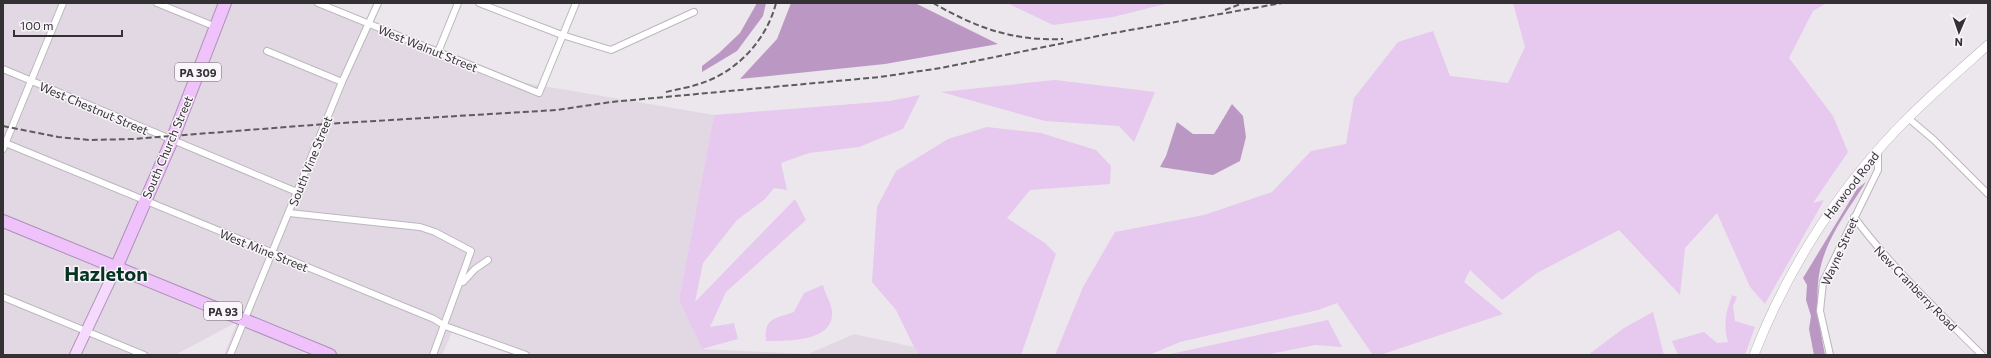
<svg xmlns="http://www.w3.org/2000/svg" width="1991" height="358" font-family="Commissioner,sans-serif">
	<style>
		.built { fill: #e1d8e4 }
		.green { fill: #e7c8ef }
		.forest { fill: #bb98c4 }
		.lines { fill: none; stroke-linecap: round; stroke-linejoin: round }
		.street-casing { stroke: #bcb7bd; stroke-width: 8 }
		.secondary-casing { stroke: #bcb7bd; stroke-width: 10 }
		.primary-casing { stroke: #ae8fb6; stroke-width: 12 }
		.highway-casing { stroke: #ae8fb6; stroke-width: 14 }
		.street { stroke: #fff; stroke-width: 6 }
		.secondary { stroke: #fff; stroke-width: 9 }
		.primary { stroke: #f6dafd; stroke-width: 10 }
		.highway { stroke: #f0c2fc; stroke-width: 12 }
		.rail { stroke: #5e5b5e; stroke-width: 2; stroke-dasharray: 6 3; stroke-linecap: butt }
		.labels { text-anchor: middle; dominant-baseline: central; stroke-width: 3; stroke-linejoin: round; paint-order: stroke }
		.shield { fill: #f9f5fa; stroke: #6e6c6f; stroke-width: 1 }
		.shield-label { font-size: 11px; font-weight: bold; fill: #333133 }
		.street-label { font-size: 12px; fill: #333133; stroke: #f9f5fa }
		.town-label { font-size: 20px; font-weight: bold; fill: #053422; stroke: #f9f5fa }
	</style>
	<rect width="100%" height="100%" fill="#ece7ed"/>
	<polygon class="built" points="3,3 311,3 508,80 714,115 679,300 702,349 808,354 854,334 914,347 919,355 512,355 452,332 442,355 312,355 303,352 301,355 224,355 237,322 175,355 3,355"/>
	<g class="green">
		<polygon points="1007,3 1169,3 1113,17 1053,25"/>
		<polygon points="1513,3 1827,3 1813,11 1789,58 1833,116 1848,152 1813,203 1824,200 1765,304 1750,287 1717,213 1685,248 1680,295 1619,230 1537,273 1502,300 1470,270 1464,282 1503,314 1380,355 1373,355 1337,303 1318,310 1180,342 1149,355 1055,355 1083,287 1115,232 1204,215 1272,192 1311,151 1346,144 1354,98 1398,42 1433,31 1450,76 1508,83 1525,47"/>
		<polygon points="1055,80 1155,92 1134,142 1119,126 1045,121 941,92"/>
		<polygon points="920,95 903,129 859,147 809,153 781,163 787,190 774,188 765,199 737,220 703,263 695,302 795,199 806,220 726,292 710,327 734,323 738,339 702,349 679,300 714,115 890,101"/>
		<polygon points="987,127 1041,133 1096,150 1111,166 1110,184 1030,190 1007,218 1045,243 1056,254 1021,355 919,355 914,347 896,310 872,282 877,207 896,171 948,139"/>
		<path d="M823,285C825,294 832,304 832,312C834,342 787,341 766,341C764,317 775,319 794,312L804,293Z"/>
		<path d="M1732,295L1737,297L1733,306L1735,321L1755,327L1745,355H1678L1672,341L1704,332L1717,343L1728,342C1723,325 1726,312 1732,295Z"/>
		<polygon points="1653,312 1664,355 1588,355 1624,328"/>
		<polygon points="1328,320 1342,347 1315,345 1265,355 1166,355"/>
	</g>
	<g class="forest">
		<polygon points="757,3 766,3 763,16 737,51 702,72 702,66 719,53 740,33"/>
		<polygon points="791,3 915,3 998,44 885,64 740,79 777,39"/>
		<polygon points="1232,104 1243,116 1246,137 1240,161 1213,175 1160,167 1166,156 1177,122 1193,134 1214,134"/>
		<path d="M1866,182C1848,210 1824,241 1819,275C1815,301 1820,329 1825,355H1814L1809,329L1811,316L1806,300L1807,285L1803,278L1857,189Z"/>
	</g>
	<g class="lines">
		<g class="street-casing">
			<g id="street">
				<polyline points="157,3 216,27"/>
				<polyline points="318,3 539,93 576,3"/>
				<polyline points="479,3 562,35 611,50 694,12"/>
				<polyline points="267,51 342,82"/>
				<polyline points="438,52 458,3"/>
				<polyline points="3,69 297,192"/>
				<polyline points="1908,118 1934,140 1988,194"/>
				<polyline points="3,142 434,319 445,326 526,355"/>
				<polyline points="3,149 63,3"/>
				<polyline points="289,213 420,227 435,232 471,251 433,355"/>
				<path d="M1854,217C1892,268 1937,310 1982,355"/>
				<polyline points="463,282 475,269 488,260"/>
				<polyline points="3,297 144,355"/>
				<polyline points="230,355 342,82 378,3"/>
				<polyline points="1830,355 1820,311 1823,282 1878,170 1878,152"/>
			</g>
		</g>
		<g class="secondary-casing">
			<path id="secondary" d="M1754,355C1788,267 1841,185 1908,118C1933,93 1961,69 1988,45"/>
		</g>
		<g class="primary-casing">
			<polyline id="primary" points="75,355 116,268"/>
		</g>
		<g class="highway-casing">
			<g id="highway">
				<polyline points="3,221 330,355"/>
				<polyline points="116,268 172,140 225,3"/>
			</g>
		</g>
		<use href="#street" class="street"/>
		<use href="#secondary" class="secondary"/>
		<use href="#primary" class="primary"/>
		<use href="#highway" class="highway"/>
		<g class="rail">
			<path d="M933,3C977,28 1012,41 1063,39"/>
			<polyline points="1225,10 1243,3"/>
			<path d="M666,92C678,89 691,87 702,83C738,71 767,39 776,3"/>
			<polyline points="3,126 58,137 90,140 133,139 325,124 557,110 611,102 880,77 941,68 1108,34 1282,3"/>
		</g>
	</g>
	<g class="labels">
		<g class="shield">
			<rect x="175" y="63" width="46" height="18" rx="3"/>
			<rect x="204" y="302" width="38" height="18" rx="3"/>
		</g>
		<g class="shield-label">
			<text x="198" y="72">PA 309</text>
			<text x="223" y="311">PA 93</text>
		</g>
		<g class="street-label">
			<text transform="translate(428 48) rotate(22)">West Walnut Street</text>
			<text transform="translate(94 108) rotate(23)">West Chestnut Street</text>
			<text transform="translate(167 147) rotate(-67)">South Church Street</text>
			<text transform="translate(310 161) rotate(-68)">South Vine Street</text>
			<text transform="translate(1851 185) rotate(-52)">Harwood Road</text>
			<text transform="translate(264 250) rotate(22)">West Mine Street</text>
			<text transform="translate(1839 251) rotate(-66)">Wayne Street</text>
			<text transform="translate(1916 288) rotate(46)">New Cranberry Road</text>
		</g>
		<g class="town-label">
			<text x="106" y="273">Hazleton</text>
		</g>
	</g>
	<rect width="1991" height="358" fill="none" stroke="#333133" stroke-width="8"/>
	<g transform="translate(1959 32) rotate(182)" stroke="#f9f5fa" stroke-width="3" paint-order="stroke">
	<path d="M0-3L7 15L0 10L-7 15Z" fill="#333133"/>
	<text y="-6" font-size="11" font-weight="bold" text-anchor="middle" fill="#333133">N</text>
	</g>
	<path d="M14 30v6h108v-6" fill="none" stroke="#333133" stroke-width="2"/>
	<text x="20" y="30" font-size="12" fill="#333133" stroke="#f9f5fa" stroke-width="3" paint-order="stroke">100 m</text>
</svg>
